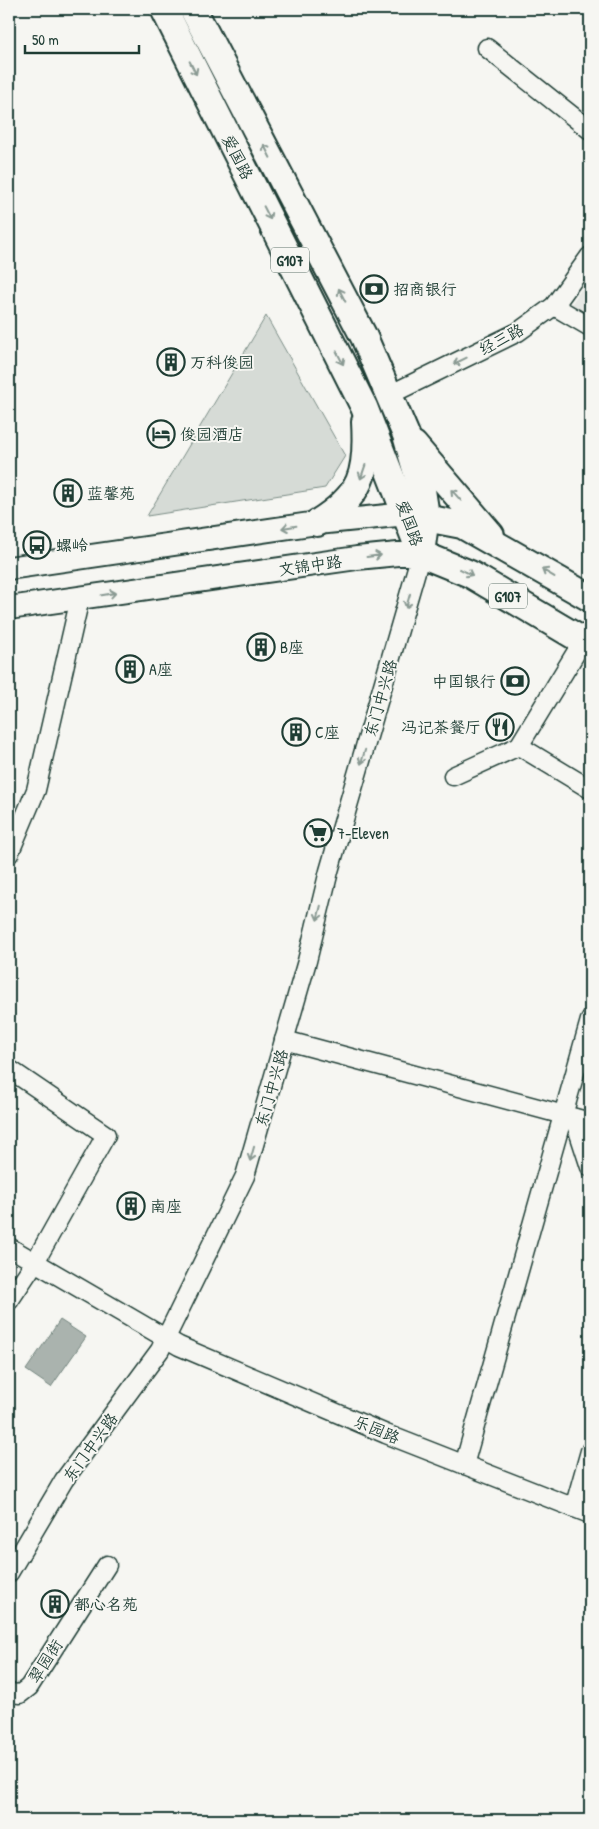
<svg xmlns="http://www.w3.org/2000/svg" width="599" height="1829" font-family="'Patrick Hand','LXGW WenKai TC',sans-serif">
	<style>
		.built { fill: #e6e8e4 }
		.green { fill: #d6dbd6; stroke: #7a8c85 }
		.water { fill: #aab3ae; stroke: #72847d }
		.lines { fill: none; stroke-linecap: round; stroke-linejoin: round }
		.minor-casing { stroke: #1f3d34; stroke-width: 21 }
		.major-casing { stroke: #1f3d34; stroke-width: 26 }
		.highway-casing { stroke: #1f3d34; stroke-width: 30 }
		.minor { stroke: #f6f6f2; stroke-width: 18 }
		.major { stroke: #f6f6f2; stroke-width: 22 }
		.highway { stroke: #f6f6f2; stroke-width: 26 }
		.oneway { stroke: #8a9a93 }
		.labels { text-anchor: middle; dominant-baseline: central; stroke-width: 4; stroke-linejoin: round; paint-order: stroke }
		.shield { fill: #f6f6f2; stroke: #60746d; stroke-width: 1 }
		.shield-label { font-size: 15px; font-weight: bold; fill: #1f3d34 }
		.street-label { font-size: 16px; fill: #1f3d34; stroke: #f6f6f2 }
		.poi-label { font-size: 16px; fill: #1f3d34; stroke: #f6f6f2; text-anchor: start }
	</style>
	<rect width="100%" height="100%" fill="#f6f6f2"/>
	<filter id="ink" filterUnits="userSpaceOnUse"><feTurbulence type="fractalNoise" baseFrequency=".02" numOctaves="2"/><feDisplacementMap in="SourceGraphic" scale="10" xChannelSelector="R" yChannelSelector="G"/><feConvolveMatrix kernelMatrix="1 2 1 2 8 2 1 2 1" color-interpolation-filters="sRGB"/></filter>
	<g filter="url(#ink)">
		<polygon class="built" points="590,276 590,317 570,306"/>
		<polygon class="green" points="266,316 345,456 325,488 147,516"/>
		<polygon class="water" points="60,1320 86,1337 51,1387 26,1370"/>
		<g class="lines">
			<g class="minor-casing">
				<g id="minor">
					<polyline points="487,48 590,130"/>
					<polyline points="554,306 590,327"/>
					<polyline points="389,395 518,332 554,306 590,256"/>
					<polyline points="519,746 590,789"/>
					<polyline points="453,776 519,746 583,641"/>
					<polyline points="9,854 36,790 80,598"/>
					<polyline points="284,1040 590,1122"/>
					<polyline points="9,1069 106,1135 35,1262 9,1301"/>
					<polyline points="574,1118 590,1167"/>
					<polyline points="9,1247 179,1346 386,1434 590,1514"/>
					<polyline points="464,1465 590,1020"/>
					<polyline points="574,1508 590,1451"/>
					<polyline points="9,1573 64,1480 160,1350 245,1176 307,961 329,871 421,554"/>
					<polyline points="9,1693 20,1694 29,1687 107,1565"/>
				</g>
			</g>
			<g class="major-casing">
				<g id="major">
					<polyline points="9,568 317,523 407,514"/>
					<polyline points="9,608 357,558 398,554 421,554"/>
				</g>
			</g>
			<g class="highway-casing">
				<g id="highway">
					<polyline points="164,9 364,407 421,554"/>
					<polyline points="193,9 364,337 406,435 422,490 426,516 422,546"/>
					<polyline points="414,445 491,535"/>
					<polyline points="410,515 462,525 590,598"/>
					<path d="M317,523C362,495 368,474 365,422"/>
					<polyline points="421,554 470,574 590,645"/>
				</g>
			</g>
			<use href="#minor" class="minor"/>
			<use href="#major" class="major"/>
			<use href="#highway" class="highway"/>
		</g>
		<defs><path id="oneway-shaft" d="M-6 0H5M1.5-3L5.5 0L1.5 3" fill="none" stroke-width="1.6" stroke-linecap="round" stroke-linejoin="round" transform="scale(1.25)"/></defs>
		<g class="oneway">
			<use href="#oneway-shaft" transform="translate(193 68) rotate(63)"/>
			<use href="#oneway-shaft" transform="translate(267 151) rotate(-117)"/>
			<use href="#oneway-shaft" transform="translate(267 213) rotate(63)"/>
			<use href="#oneway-shaft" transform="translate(342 295) rotate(-117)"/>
			<use href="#oneway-shaft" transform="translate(340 358) rotate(63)"/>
			<use href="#oneway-shaft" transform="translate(460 361) rotate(154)"/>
			<use href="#oneway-shaft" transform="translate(363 472) rotate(109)"/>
			<use href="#oneway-shaft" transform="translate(456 495) rotate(-132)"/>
			<use href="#oneway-shaft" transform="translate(289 527) rotate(171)"/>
			<use href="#oneway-shaft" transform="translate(374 556) rotate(-7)"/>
			<use href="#oneway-shaft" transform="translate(466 572) rotate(27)"/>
			<use href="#oneway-shaft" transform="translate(548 573) rotate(-149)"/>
			<use href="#oneway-shaft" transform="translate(109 594) rotate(-9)"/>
			<use href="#oneway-shaft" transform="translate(408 601) rotate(106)"/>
			<use href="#oneway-shaft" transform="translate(363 757) rotate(107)"/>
			<use href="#oneway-shaft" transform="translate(319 913) rotate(104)"/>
			<use href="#oneway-shaft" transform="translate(252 1154) rotate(106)"/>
		</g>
	</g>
	<defs>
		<g id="bank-ring" transform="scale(1.4375)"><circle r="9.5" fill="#f6f6f2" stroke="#1f3d34" stroke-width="1.5"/><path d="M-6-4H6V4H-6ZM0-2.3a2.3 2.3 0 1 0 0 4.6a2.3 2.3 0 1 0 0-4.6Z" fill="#1f3d34"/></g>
		<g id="building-ring" transform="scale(1.4375)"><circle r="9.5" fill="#f6f6f2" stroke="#1f3d34" stroke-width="1.5"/><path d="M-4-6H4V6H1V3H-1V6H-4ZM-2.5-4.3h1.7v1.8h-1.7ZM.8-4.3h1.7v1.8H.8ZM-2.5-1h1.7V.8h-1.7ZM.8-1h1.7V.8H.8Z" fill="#1f3d34"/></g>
		<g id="hotel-ring" transform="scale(1.4375)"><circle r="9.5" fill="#f6f6f2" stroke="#1f3d34" stroke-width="1.5"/><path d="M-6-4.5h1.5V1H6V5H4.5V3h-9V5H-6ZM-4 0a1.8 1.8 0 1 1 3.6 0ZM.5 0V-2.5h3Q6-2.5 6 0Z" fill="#1f3d34"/></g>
		<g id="bus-ring" transform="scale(1.4375)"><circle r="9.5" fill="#f6f6f2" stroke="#1f3d34" stroke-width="1.5"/><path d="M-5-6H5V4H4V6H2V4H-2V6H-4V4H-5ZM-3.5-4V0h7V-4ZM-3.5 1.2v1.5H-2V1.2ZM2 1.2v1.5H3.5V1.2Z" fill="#1f3d34"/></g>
		<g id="restaurant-ring" transform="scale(1.4375)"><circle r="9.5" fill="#f6f6f2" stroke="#1f3d34" stroke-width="1.5"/><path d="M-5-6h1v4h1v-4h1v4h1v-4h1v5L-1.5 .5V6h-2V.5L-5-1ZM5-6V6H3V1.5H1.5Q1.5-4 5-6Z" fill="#1f3d34"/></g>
		<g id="supermarket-ring" transform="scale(1.4375)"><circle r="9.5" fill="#f6f6f2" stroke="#1f3d34" stroke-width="1.5"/><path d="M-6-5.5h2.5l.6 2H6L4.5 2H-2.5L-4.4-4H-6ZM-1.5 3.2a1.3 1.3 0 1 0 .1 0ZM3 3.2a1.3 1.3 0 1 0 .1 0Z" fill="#1f3d34"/></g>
	</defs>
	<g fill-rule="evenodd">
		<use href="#bank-ring" x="374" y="289"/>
		<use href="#building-ring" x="171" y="362"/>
		<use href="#hotel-ring" x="161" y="434"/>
		<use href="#building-ring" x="68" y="493"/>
		<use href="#bus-ring" x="37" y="545"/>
		<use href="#building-ring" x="261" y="647"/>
		<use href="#building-ring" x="130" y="669"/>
		<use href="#bank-ring" x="515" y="681"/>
		<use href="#restaurant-ring" x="500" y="727"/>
		<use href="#building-ring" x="296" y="732"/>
		<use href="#supermarket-ring" x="318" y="833"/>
		<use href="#building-ring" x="131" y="1206"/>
		<use href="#building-ring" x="55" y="1604"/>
	</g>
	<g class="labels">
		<g class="shield">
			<rect x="271" y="247.5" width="38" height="25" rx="4"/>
			<rect x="489" y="583.5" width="38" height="25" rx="4"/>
		</g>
		<g class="shield-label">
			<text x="290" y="260">G107</text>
			<text x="508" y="596">G107</text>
		</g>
		<g class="street-label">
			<text transform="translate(238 157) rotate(63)">爱国路</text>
			<text transform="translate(501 339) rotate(-28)">经三路</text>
			<text transform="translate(410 523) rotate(70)">爱国路</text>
			<text transform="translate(310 565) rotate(-8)">文锦中路</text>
			<text transform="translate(380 698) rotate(-74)">东门中兴路</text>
			<text transform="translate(271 1088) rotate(-74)">东门中兴路</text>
			<text transform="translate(377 1429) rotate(23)">乐园路</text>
			<text transform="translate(90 1447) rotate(-54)">东门中兴路</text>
			<text transform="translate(45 1661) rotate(-57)">翠园街</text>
		</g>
		<g class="poi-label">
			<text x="393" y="289">招商银行</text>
			<text x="190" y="362">万科俊园</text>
			<text x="180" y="434">俊园酒店</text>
			<text x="87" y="493">蓝馨苑</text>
			<text x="56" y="545">螺岭</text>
			<text x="280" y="647">B座</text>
			<text x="149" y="669">A座</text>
			<text x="496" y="681" text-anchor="end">中国银行</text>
			<text x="481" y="727" text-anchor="end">冯记茶餐厅</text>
			<text x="315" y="732">C座</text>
			<text x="337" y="833">7-Eleven</text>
			<text x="150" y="1206">南座</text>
			<text x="74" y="1604">都心名苑</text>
		</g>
	</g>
	<rect width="599" height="1829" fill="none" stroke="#f6f6f2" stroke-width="30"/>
	<rect x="15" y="15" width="569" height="1799" fill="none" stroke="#1f3d34" stroke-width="2" filter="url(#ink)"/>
	<path d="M25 45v8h114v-8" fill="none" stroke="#1f3d34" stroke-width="2.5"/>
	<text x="32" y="45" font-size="15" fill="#1f3d34" stroke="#f6f6f2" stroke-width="4" paint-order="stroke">50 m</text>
</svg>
